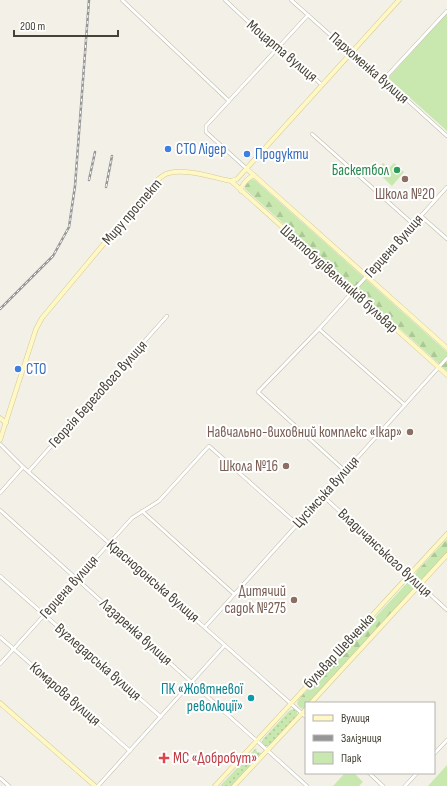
<svg xmlns="http://www.w3.org/2000/svg" width="447" height="786" font-family="'Sofia Sans Condensed',sans-serif">
	<style>
		.grass { fill: url(#grass-dots) }
		.forest { fill: url(#forest-firs) }
		.park { fill: #c8e8af }
		.lines { fill: none; stroke-linecap: round; stroke-linejoin: round }
		.street-casing { stroke: #bfbaa9; stroke-width: 4 }
		.secondary-casing { stroke: #d4ca96; stroke-width: 5 }
		.street { stroke: #fff; stroke-width: 3 }
		.secondary { stroke: #fff8c5; stroke-width: 4 }
		.rail-casing { stroke: #969696; stroke-width: 2.5 }
		.rail { stroke: #fff; stroke-width: 1; stroke-dasharray: 3; stroke-linecap: butt }
		.shop-dot { fill: #3f7fe0; stroke: #fff; stroke-width: 1.5 }
		.leisure-dot { fill: #2e9e5b; stroke: #fff; stroke-width: 1.5 }
		.education-dot { fill: #8d6e63; stroke: #fff; stroke-width: 1.5 }
		.culture-dot { fill: #0f9aa8; stroke: #fff; stroke-width: 1.5 }
		.health-dot { fill: #e0444e; stroke: #fff; stroke-width: 1.5 }
		.labels { text-anchor: middle; dominant-baseline: central; stroke-width: 4; stroke-linejoin: round; paint-order: stroke }
		.street-label { font-size: 15px; fill: #474236; stroke: #fff }
		.shop-label { font-size: 15px; fill: #366cbe; stroke: #fff; text-anchor: start }
		.leisure-label { font-size: 15px; fill: #27864d; stroke: #fff; text-anchor: end }
		.education-label { font-size: 15px; fill: #785e54; stroke: #fff; text-anchor: end }
		.culture-label { font-size: 15px; fill: #0d838f; stroke: #fff; text-anchor: end }
		.health-label { font-size: 15px; fill: #be3a42; stroke: #fff; text-anchor: start }
	</style>
	<defs>
		<pattern id="grass-dots" width="8" height="8" patternUnits="userSpaceOnUse"><rect width="8" height="8" fill="#c8e8af"/><path d="M2 2h.1M6 6h.1" fill="none" stroke="#adc897" stroke-width="1.8" stroke-linecap="round"/></pattern>
		<pattern id="forest-firs" width="22" height="20" patternUnits="userSpaceOnUse"><rect width="22" height="20" fill="#c8e8af"/><path d="M5 1l3.5 6h-7zM16 11l3.5 6h-7z" fill="#adc897"/></pattern>
	</defs>
	<rect width="100%" height="100%" fill="#f3f1e7"/>
	<g class="grass">
		<polygon points="293,709 297,711 297,716 269,746 265,746 262,742 263,739 289,711"/>
		<polygon points="256,748 257,752 262,753 232,786 220,786"/>
	</g>
	<g class="forest">
		<polygon points="251,179 255,180 447,352 447,371 245,189 245,186"/>
		<polygon points="447,539 447,553 423,579 419,581 416,579 414,576 417,571"/>
		<path d="M409,581H413C416,585 415,588 412,591L309,703H306L305,707L303,709L299,707L297,704L298,700Z"/>
	</g>
	<g class="park">
		<polygon points="447,13 447,131 388,78"/>
		<polygon points="383,163 389,168 394,163 404,172 392,186 376,171"/>
		<polygon points="447,765 447,786 428,786"/>
		<polygon points="345,773 354,773 363,782 359,786 333,786"/>
	</g>
	<g class="lines">
		<g class="street-casing">
			<g id="street">
				<polyline points="122,0 229,101"/>
				<polyline points="225,0 273,45 282,48 322,85"/>
				<polyline points="291,0 346,49 353,51 447,136"/>
				<polyline points="384,79 447,11"/>
				<polyline points="312,134 413,224"/>
				<polyline points="247,169 206,132 206,126 308,15"/>
				<polyline points="421,216 447,239"/>
				<polyline points="319,329 405,405"/>
				<polyline points="0,444 23,467 306,717"/>
				<polyline points="29,471 167,316"/>
				<polyline points="345,471 258,392 319,329 447,187"/>
				<polyline points="0,493 23,467"/>
				<polyline points="323,496 447,610"/>
				<polyline points="0,510 307,786"/>
				<polyline points="142,511 234,594"/>
				<polyline points="0,576 161,717"/>
				<polyline points="205,627 447,358"/>
				<polyline points="0,637 130,751"/>
				<polyline points="0,664 132,518 159,501 209,446 297,524"/>
				<polyline points="434,754 447,740"/>
				<polyline points="369,773 383,786"/>
				<polyline points="0,778 9,786"/>
				<polyline points="98,786 225,645"/>
				<polyline points="405,786 417,773"/>
			</g>
		</g>
		<g class="secondary-casing">
			<g id="secondary">
				<polyline points="247,169 447,348"/>
				<polyline points="231,181 447,375"/>
				<path d="M241,191C241,185 246,180 252,176H255"/>
				<polyline points="0,418 6,423"/>
				<path d="M0,440L36,329L42,318L156,181C160,178 164,174 169,173C186,168 214,178 231,181L237,179L399,0"/>
				<polyline points="0,703 95,786"/>
				<polyline points="311,703 447,555"/>
				<polyline points="215,786 447,534"/>
				<polyline points="234,786 306,709"/>
			</g>
		</g>
		<use href="#street" class="street"/>
		<use href="#secondary" class="secondary"/>
		<g class="rail-casing">
			<g id="rail">
				<polyline points="89,180 95,152"/>
				<polyline points="106,187 112,156"/>
				<polyline points="0,309 53,256 69,227 75,186 89,0"/>
			</g>
		</g>
		<use href="#rail" class="rail"/>
	</g>
	<g class="shop-dot">
		<circle cx="168" cy="149" r="4"/>
		<circle cx="247" cy="154" r="4"/>
		<circle cx="18" cy="369" r="4"/>
	</g>
	<circle class="leisure-dot" cx="397" cy="170" r="4"/>
	<g class="education-dot">
		<circle cx="405" cy="179" r="4"/>
		<circle cx="410" cy="432" r="4"/>
		<circle cx="286" cy="466" r="4"/>
		<circle cx="294" cy="600" r="4"/>
	</g>
	<circle class="culture-dot" cx="251" cy="698" r="4"/>
	<path class="health-dot" d="M162 752h4v4h4v4h-4v4h-4v-4h-4v-4h4z"/>
	<g class="labels">
		<g class="street-label">
			<text transform="translate(282 51) rotate(40)">Моцарта вулиця</text>
			<text transform="translate(369 68) rotate(41)">Пархоменка вулиця</text>
			<text transform="translate(132 212) rotate(-49)">Миру проспект</text>
			<text transform="translate(394 246) rotate(-48)">Герцена вулиця</text>
			<text transform="translate(339 279) rotate(42)">Шахтобудівельників бульвар</text>
			<text transform="translate(98 394) rotate(-48)">Георгія Берегового вулиця</text>
			<text transform="translate(326 492) rotate(-48)">Цусімська вулиця</text>
			<text transform="translate(385 553) rotate(43)">Владичанського вулиця</text>
			<text transform="translate(153 581) rotate(41)">Краснодонська вулиця</text>
			<text transform="translate(69 587) rotate(-48)">Герцена вулиця</text>
			<text transform="translate(136 632) rotate(42)">Лазаренка вулиця</text>
			<text transform="translate(339 651) rotate(-47)">бульвар Шевченка</text>
			<text transform="translate(98 662) rotate(41)">Вугледарська вулиця</text>
			<text transform="translate(65 694) rotate(41)">Комарова вулиця</text>
		</g>
		<g class="shop-label">
			<text x="176" y="149">СТО Лідер</text>
			<text x="255" y="154">Продукти</text>
			<text x="26" y="369">СТО</text>
		</g>
		<g class="leisure-label">
			<text x="389" y="170">Баскетбол</text>
		</g>
		<g class="education-label">
			<text x="405" y="194" text-anchor="middle">Школа №20</text>
			<text x="402" y="432">Навчально-виховний комплекс «Ікар»</text>
			<text x="278" y="466">Школа №16</text>
			<text x="286" y="591">Дитячий<tspan x="286" dy="17">садок №275</tspan></text>
		</g>
		<g class="culture-label">
			<text x="243" y="689">ПК «Жовтневої<tspan x="243" dy="17">революції»</tspan></text>
		</g>
		<g class="health-label">
			<text x="173" y="758">МС «Добробут»</text>
		</g>
	</g>
	<rect x="305" y="702" width="130" height="72" fill="#ffffff" stroke="#b5b3af"/>
	<rect x="313" y="715" width="20" height="6" fill="#fff8c5" stroke="#b5b3af"/>
	<text x="341" y="722" font-size="12" fill="#474236">Вулиця</text>
	<rect x="313" y="735" width="20" height="6" fill="#969696" stroke="#b5b3af"/>
	<text x="341" y="742" font-size="12" fill="#474236">Залізниця</text>
	<rect x="313" y="752" width="20" height="12" fill="#c8e8af" stroke="#b5b3af"/>
	<text x="341" y="762" font-size="12" fill="#474236">Парк</text>
	<path d="M14 30v6h104v-6" fill="none" stroke="#474236" stroke-width="2"/>
	<text x="20" y="30" font-size="12" fill="#474236" stroke="#ffffff" stroke-width="3" paint-order="stroke">200 m</text>
</svg>
